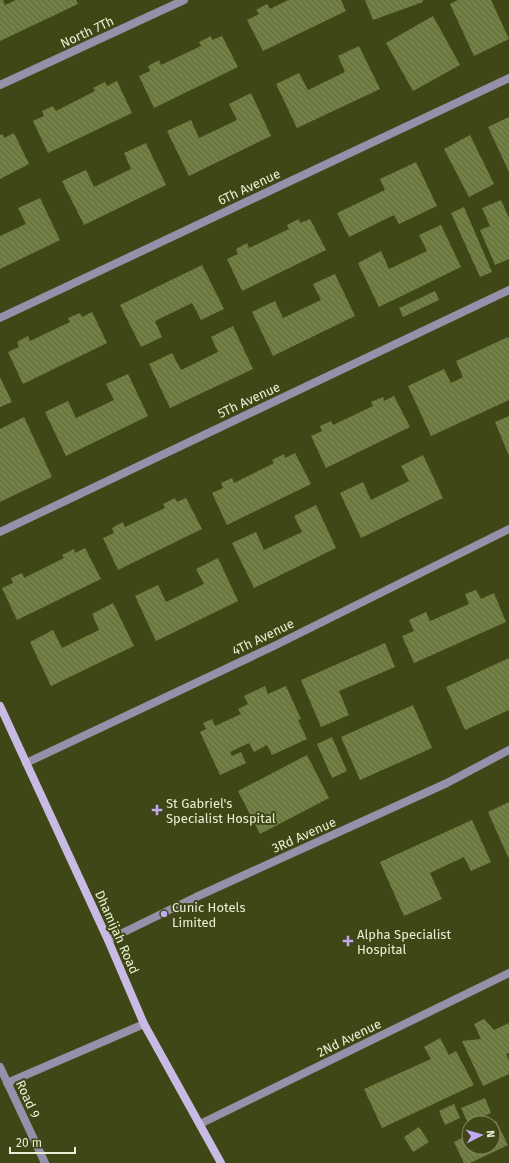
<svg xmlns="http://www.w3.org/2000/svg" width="509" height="1163" font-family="'Fira Sans',sans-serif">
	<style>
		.building { fill: url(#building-back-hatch) }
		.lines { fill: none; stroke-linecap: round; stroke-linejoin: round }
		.minor { stroke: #9790aa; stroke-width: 8 }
		.secondary { stroke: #c7bbe4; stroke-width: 8 }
		.poi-dot { fill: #c0a8f3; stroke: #3f4716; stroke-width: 1.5 }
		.labels { text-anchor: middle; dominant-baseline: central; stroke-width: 4; stroke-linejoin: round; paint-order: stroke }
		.street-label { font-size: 13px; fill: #e8efd4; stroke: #3f4716 }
		.poi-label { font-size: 13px; fill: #e8efd4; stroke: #3f4716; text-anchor: start }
	</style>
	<defs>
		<pattern id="building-back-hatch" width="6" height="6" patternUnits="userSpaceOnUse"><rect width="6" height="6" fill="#738043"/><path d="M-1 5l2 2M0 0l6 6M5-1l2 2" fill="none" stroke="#5f6742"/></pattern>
	</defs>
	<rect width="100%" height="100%" fill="#3f4716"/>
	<g class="building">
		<polygon points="0,0 3,0 5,5 16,0 76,0 78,4 0,41"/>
		<polygon points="288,0 341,0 346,11 263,51 247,20 259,14 256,10 267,4 270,9"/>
		<polygon points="365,0 423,0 423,2 373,20"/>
		<polygon points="458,0 491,0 509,39 474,56 450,4"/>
		<polygon points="433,16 460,65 413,91 386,43"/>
		<polygon points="211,36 212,40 222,36 238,67 154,108 139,76 150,71 148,66 159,60 161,65 201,46 199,42"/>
		<polygon points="359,46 380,89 297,128 276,84 299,73 308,90 345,72 338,56"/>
		<polygon points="117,81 132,113 48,153 33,121 44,116 42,111 53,106 56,111 95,91 93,88 105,82 107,86"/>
		<polygon points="251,93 271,136 189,176 167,131 191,120 199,138 237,120 229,104"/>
		<polygon points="509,117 509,172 488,127"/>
		<polygon points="14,133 29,164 0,179 0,135 3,134 4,138"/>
		<polygon points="470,135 494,184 469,197 444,149"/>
		<polygon points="146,143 166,185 84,225 62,181 86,170 94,187 131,169 124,153"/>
		<polygon points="416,162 437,206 399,224 394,215 349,237 337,213 385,190 380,179"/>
		<polygon points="40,198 60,240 0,269 0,236 26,224 18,208"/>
		<polygon points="501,200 509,218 509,259 495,265 480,230 490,226 482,208"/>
		<polygon points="464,207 492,272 480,277 451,213"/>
		<polygon points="299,219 300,223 310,219 326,250 242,291 227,259 238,254 236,249 247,243 249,248 289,229 287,225"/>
		<polygon points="441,225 461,267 379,307 358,263 381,251 389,269 427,251 419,235"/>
		<polygon points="202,265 224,309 201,320 192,303 155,321 162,337 141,347 120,305"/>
		<polygon points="335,274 355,316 273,356 252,312 275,301 283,318 321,300 313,284"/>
		<polygon points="435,291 439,300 403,317 399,308"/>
		<polygon points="92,312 107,343 23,384 8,352 19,347 17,342 28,336 30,341 70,322 68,318 80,313 82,317"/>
		<polygon points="233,326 253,369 170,408 149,364 172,353 181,370 218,352 211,337"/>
		<polygon points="508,337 509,339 509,400 431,436 408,386 444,369 451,383 463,377 456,361"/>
		<polygon points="128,374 148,416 66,456 45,412 68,401 76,418 114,400 106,384"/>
		<polygon points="0,377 12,402 0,407"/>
		<polygon points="394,396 410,427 326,468 311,436 322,431 320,426 331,421 333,425 373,406 371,402 383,397 384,401"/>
		<polygon points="509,416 509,456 495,422"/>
		<polygon points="24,417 52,477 0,502 0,429"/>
		<polygon points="295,453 311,484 227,525 212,493 223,488 221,483 232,478 234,483 274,463 272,460 284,454 285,458"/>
		<polygon points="423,455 443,498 361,538 340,493 363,482 371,500 409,481 401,466"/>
		<polygon points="175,498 177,502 186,498 202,529 118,570 103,538 114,533 112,528 123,522 125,527 165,508 163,504"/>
		<polygon points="316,505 336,548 254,588 232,543 256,532 264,550 302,532 294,516"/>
		<polygon points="85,548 101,579 17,620 2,588 13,583 11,578 22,573 24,578 64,558 62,555 74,549 75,553"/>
		<polygon points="218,558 238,601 156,641 135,596 158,585 166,602 204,584 196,569"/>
		<polygon points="476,590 481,599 494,593 506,622 414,663 402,636 414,631 409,620 426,612 430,621 469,604 465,594"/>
		<polygon points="113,603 134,646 51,686 30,642 53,630 62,648 99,630 92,614"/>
		<polygon points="385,643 395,667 339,691 349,715 321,727 301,680"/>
		<polygon points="509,658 509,710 465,730 446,687"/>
		<polygon points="265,686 268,694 286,686 301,719 298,720 307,739 272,755 267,745 254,752 249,743 230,752 232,756 241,752 246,763 220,775 200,732 206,729 203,723 212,719 215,726 241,714 238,709 248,704 244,696"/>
		<polygon points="413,705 432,748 360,780 341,737"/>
		<polygon points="332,737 347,771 332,778 317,744"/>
		<polygon points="307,755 329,798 260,834 238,791"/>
		<polygon points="509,802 509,859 488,812"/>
		<polygon points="472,820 491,862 471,871 464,857 430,873 442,899 404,916 380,862"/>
		<polygon points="484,1019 494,1030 509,1023 509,1053 506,1054 509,1060 509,1074 483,1086 462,1041 481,1039 474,1024"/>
		<polygon points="440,1038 449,1055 456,1051 474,1085 382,1128 364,1089 431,1059 424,1047"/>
		<polygon points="485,1098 491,1113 468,1123 461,1108"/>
		<polygon points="454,1104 460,1118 445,1125 439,1111"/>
		<polygon points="496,1121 508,1145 470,1163 464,1163 454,1142 469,1134 469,1147 493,1147 493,1123"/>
		<polygon points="419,1127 429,1142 413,1152 404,1137"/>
	</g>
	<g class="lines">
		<g class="minor">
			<polyline points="0,85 184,0"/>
			<polyline points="0,318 509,78"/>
			<polyline points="0,532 509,290"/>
			<polyline points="26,763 274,646 509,529"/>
			<polyline points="108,940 196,897 447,783 509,750"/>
			<polyline points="0,1067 45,1163"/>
			<polyline points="7,1083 144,1024"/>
			<polyline points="200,1124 509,973"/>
		</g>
		<polyline class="secondary" points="0,706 108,940 144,1024 221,1163"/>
	</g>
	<g class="poi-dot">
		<path d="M155 804h4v4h4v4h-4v4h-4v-4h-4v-4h4z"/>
		<circle cx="164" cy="914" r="4"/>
		<path d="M346 935h4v4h4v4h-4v4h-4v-4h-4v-4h4z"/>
	</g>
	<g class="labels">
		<g class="street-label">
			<text transform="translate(87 32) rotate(-25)">North 7Th</text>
			<text transform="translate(249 187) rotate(-25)">6Th Avenue</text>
			<text transform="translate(249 400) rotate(-25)">5Th Avenue</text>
			<text transform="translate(263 637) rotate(-26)">4Th Avenue</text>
			<text transform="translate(304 835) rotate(-24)">3Rd Avenue</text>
			<text transform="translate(117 932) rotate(66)">Dhamijah Road</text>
			<text transform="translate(349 1038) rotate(-26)">2Nd Avenue</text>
			<text transform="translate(28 1099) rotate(65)">Road 9</text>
		</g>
		<g class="poi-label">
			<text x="166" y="803">St Gabriel's<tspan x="166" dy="15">Specialist Hospital</tspan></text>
			<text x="172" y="907">Cunic Hotels<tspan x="172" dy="15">Limited</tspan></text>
			<text x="357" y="934">Alpha Specialist<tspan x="357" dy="15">Hospital</tspan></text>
		</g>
	</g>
	<g transform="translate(481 1135) rotate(84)"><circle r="19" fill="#3f4716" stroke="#838a62"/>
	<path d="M0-3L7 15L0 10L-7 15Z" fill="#c0a8f3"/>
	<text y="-6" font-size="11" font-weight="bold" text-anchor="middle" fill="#e8efd4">N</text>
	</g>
	<path d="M10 1147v6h65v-6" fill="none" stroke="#e8efd4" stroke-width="2"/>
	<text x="16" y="1147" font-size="12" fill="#e8efd4" stroke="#3f4716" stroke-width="3" paint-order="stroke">20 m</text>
</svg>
